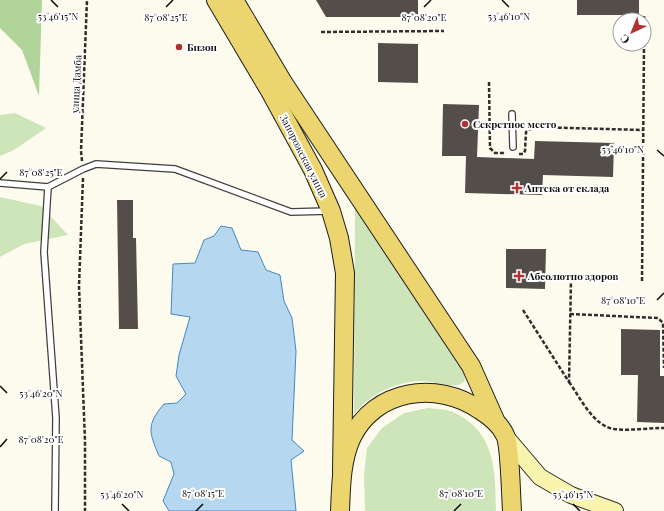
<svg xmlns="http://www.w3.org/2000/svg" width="664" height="511" font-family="'Playfair Display',serif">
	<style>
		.green { fill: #cee5ba }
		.forest { fill: #b1d49b }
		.water { fill: #b6d7f0; stroke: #4488c1 }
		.building { fill: #544e4a }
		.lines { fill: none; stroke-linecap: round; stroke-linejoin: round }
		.service-casing { stroke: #3f3f3f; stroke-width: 8 }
		.secondary-casing { stroke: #2e2e2e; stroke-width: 18 }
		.primary-casing { stroke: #1d1d1d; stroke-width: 20 }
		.path { stroke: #2e2e2e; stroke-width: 2.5; stroke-dasharray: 4 2; stroke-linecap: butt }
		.service { stroke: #fff; stroke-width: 5.5 }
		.secondary { stroke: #f8f4ae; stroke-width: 16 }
		.primary { stroke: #ecd56e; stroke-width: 18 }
		.ticks { fill: none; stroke: #0c0c0c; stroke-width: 1.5 }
		.poi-dot { fill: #b03231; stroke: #fff; stroke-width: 1.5 }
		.labels { text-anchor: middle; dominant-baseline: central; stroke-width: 4; stroke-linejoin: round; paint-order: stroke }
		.poi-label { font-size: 10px; font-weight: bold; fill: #0c0c0c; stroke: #fff; text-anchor: start }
		.street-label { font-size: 10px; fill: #0c0c0c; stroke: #fff }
		.ticks-label { font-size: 10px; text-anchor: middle; fill: #0c0c0c; stroke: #fff; stroke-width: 4; stroke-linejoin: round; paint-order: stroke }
	</style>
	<rect width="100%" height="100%" fill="#fdfbed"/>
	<g class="green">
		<polygon points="15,113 46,128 14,150 0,156 0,115"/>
		<polygon points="0,197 41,206 68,235 24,244 0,257"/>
		<path d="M355,204L464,373L465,381C455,391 435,381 423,381C397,381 370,394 354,414Z"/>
		<path d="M428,408C436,409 446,409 453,412C496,431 495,471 496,511H365L364,475L367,448L382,428L404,413Z"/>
	</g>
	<polygon class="forest" points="0,0 42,0 39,96 22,50 0,28"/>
	<path class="water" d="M221,226L232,228L241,250L258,252L266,270L280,275L284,301L292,318L296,351L292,440L304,451L291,460L296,511H169L163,501L174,474L171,462L159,456C149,432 146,425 164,404L177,403L186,394L176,376L179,355L190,317L171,314L173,264L195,263L204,240L214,236Z"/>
	<g class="building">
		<polygon points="316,0 418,0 418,17 326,17"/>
		<rect x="577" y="0" width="62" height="15"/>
		<polygon points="378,43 418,44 418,83 378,82"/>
		<polygon points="443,104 479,105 477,157 534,159 535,141 614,143 613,177 543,175 542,195 465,193 466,156 442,156"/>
		<polygon points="117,200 133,200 133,238 136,238 138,329 119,329"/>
		<polygon points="506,249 546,249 545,289 506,288"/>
		<polygon points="621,329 660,330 660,376 664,376 664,423 637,422 638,375 621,375"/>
	</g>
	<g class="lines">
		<g class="service-casing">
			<g id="service">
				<polyline points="512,114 513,147"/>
				<polyline points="0,183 48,187 83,169 96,164 175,169 291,212 329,211"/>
				<polyline points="48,187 44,252 56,418 55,511"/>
			</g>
		</g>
		<g class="secondary-casing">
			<polyline id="secondary" points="506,437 540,477 571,495 615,511"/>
		</g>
		<g class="primary-casing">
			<g id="primary">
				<polyline points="216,0 270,91 313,170 331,211 339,238 345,273 342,471"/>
				<polyline points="234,0 284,84 471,366 495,420"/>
				<path d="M340,511C341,487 341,462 351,439C374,389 437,380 480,410C491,417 500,424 505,435C510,444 511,497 512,511"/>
			</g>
		</g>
		<g class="path">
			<polyline points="644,20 644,15"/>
			<polyline points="321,32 444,31"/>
			<polyline points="489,82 490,148 495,153 506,153"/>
			<polyline points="519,154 523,154 525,151 526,132 533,127 643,130"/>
			<polyline points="82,161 81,151 87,0"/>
			<polyline points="83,178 79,286 85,441 85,511"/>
			<polyline points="642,281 644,44"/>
			<polyline points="523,310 569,382 571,279"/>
			<polyline points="570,314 658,318 663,323 664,368"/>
			<path d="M569,382C580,397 593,426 614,429C630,431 648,428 664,428"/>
		</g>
		<use href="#service" class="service"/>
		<use href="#secondary" class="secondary"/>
		<use href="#primary" class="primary"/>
	</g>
	<path class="ticks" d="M51,0L58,7M502,0L509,7M166,7L173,0M424,7L431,0M657,150L664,156M0,179L7,172M657,300L664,293M0,386L7,393M0,447L7,439M122,504L129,511M573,504L580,511M196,511L203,504M454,511L461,504"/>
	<g class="poi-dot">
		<circle cx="179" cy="47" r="4"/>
		<circle cx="465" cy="124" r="4"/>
		<path d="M515 182h4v4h4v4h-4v4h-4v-4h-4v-4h4z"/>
		<path d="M517 270h4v4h4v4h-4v4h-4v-4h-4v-4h4z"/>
	</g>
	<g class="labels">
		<g class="poi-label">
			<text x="187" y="47">Бизон</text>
			<text x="473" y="124">Секретное место</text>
			<text x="525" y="188">Аптека от склада</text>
			<text x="528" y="276">Абсолютно здоров</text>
		</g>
		<g class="street-label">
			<text transform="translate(76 84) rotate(-87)">улица Дамба</text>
			<text transform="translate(304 156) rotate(63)">Запорожская улица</text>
		</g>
	</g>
	<g class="ticks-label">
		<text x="58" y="20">53°46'15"N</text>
		<text x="509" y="20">53°46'10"N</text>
		<text x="424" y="21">87°08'20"E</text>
		<text x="166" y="21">87°08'25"E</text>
		<text x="623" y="153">53°46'10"N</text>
		<text x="41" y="176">87°08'25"E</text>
		<text x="623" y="304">87°08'10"E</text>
		<text x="41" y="397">53°46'20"N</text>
		<text x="41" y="443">87°08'20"E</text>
		<text x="203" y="497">87°08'15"E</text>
		<text x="461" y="497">87°08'10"E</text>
		<text x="122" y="498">53°46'20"N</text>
		<text x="573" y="498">53°46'15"N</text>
	</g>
	<g transform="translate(632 32) rotate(224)"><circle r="19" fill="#ffffff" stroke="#9e9e9e"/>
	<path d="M0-3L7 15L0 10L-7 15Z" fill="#b03231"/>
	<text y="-6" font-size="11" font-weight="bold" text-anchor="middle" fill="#0c0c0c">С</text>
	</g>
</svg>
